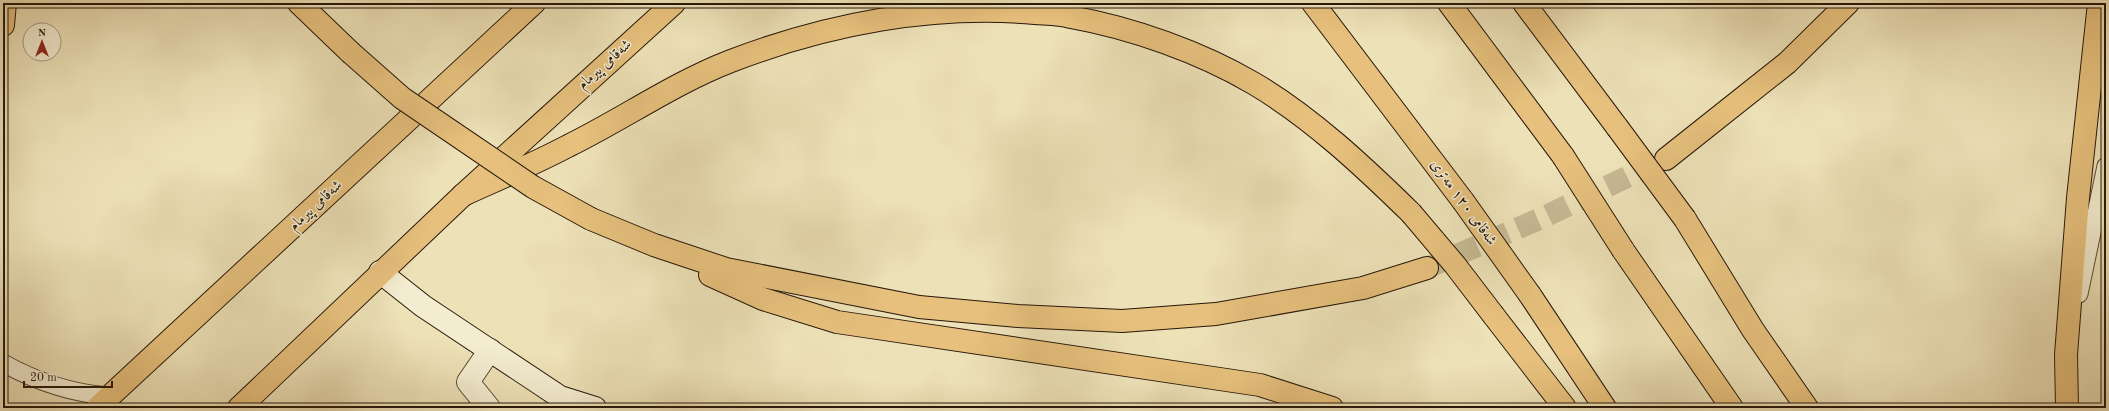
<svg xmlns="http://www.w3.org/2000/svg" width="2109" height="411" font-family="'Old Standard TT',Amiri,serif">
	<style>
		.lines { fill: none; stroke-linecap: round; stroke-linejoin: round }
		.highway-tunnel { stroke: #c5b994; stroke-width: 22; stroke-dasharray: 22 11; stroke-linecap: butt }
		.lane-casing { stroke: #584a35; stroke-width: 19 }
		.street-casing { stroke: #584a35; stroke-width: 24 }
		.secondary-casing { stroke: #26170a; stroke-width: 24 }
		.highway-casing { stroke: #26170a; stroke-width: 24 }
		.lane { stroke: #f3ecd0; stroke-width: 17 }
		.street { stroke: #f3ecd0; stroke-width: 22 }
		.secondary { stroke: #f3ecd0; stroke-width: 22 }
		.highway { stroke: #e6c07c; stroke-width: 22 }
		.highway-bridge-casing { stroke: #26170a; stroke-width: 24; stroke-linecap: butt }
		.highway-bridge { stroke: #e6c07c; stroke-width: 22 }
		.labels { text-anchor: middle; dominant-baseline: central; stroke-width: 3; stroke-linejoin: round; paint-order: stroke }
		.street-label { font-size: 15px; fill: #26170a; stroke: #f3ecd0 }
	</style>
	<rect width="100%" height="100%" fill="#ede1b7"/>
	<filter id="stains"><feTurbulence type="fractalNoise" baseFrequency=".005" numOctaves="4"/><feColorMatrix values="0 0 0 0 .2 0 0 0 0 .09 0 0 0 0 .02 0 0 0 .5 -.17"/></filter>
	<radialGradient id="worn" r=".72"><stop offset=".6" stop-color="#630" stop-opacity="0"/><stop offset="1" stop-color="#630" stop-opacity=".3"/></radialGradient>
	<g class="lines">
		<polyline class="highway-tunnel" points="1427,268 1546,216 1664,159"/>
		<g class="lane-casing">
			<g id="lane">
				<polyline points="2079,294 2106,166"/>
				<path d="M3,363C37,382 70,393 108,396"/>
			</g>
		</g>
		<g class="street-casing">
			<polyline id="street" points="489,408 468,382 490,350"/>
		</g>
		<g class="secondary-casing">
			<polyline id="secondary" points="380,272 423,306 560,397 595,408"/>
		</g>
		<g class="highway-casing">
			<g id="highway">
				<polyline points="299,3 350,52"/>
				<polyline points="1313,3 1463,201"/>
				<polyline points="1449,3 1563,156"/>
				<polyline points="1524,3 1617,127"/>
				<polyline points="3,25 5,3"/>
				<polyline points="1666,159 1787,63 1848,3"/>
				<path d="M463,195C498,179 534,164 568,146C623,119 674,83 731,61C827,24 932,4 1035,13C1047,14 1059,14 1071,17C1132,28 1200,52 1253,83C1311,117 1364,167 1411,213"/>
				<polyline points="591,219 654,245 726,269 919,307 1018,316 1122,321 1216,314 1363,288 1427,268"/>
				<polyline points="1685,219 1753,330 1807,408"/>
				<polyline points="1623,250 1732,408"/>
				<polyline points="710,275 763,299 837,322 1260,385 1332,408"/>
				<polyline points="1530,295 1605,408"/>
				<polyline points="1494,316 1565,408"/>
				<polyline points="97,408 534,3"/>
				<polyline points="239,408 463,195 674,3"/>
				<polyline points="2067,408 2066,355 2078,198 2099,3"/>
			</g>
		</g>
		<use href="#lane" class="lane"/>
		<use href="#street" class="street"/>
		<use href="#secondary" class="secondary"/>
		<use href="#highway" class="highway"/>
		<g class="highway-bridge-casing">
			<g id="highway-bridge">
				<polyline points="350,52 402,98 533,187 591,219"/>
				<polyline points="1617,127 1685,219"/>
				<polyline points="1563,156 1623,250"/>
				<polyline points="1463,201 1530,295"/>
				<polyline points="1411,213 1455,265 1494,316"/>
			</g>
		</g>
		<use href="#highway-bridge" class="highway-bridge"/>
	</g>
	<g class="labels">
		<g class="street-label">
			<text transform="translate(605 65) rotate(-42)">شەقامی پیرمام</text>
			<text transform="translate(1463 203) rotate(54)">شەقامی ١٢٠ مەتری</text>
			<text transform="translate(316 206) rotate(-43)">شەقامی پیرمام</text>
		</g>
	</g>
	<rect width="2109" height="411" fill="none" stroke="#ede1b7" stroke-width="16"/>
	<rect x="4" y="4" width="2101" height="403" fill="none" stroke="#26170a" stroke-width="2"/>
	<rect x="8" y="8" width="2093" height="395" fill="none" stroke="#26170a"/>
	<g transform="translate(42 42)"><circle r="19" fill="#f3ecd0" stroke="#a19781"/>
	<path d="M0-3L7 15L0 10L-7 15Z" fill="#8f2418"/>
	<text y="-6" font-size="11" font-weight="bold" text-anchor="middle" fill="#26170a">N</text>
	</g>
	<path d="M24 381v6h88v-6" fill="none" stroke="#26170a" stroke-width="2"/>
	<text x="30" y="381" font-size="12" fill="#26170a" stroke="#f3ecd0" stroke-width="3" paint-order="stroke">20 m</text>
	<rect width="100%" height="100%" filter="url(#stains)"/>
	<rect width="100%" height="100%" fill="url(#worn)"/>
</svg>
